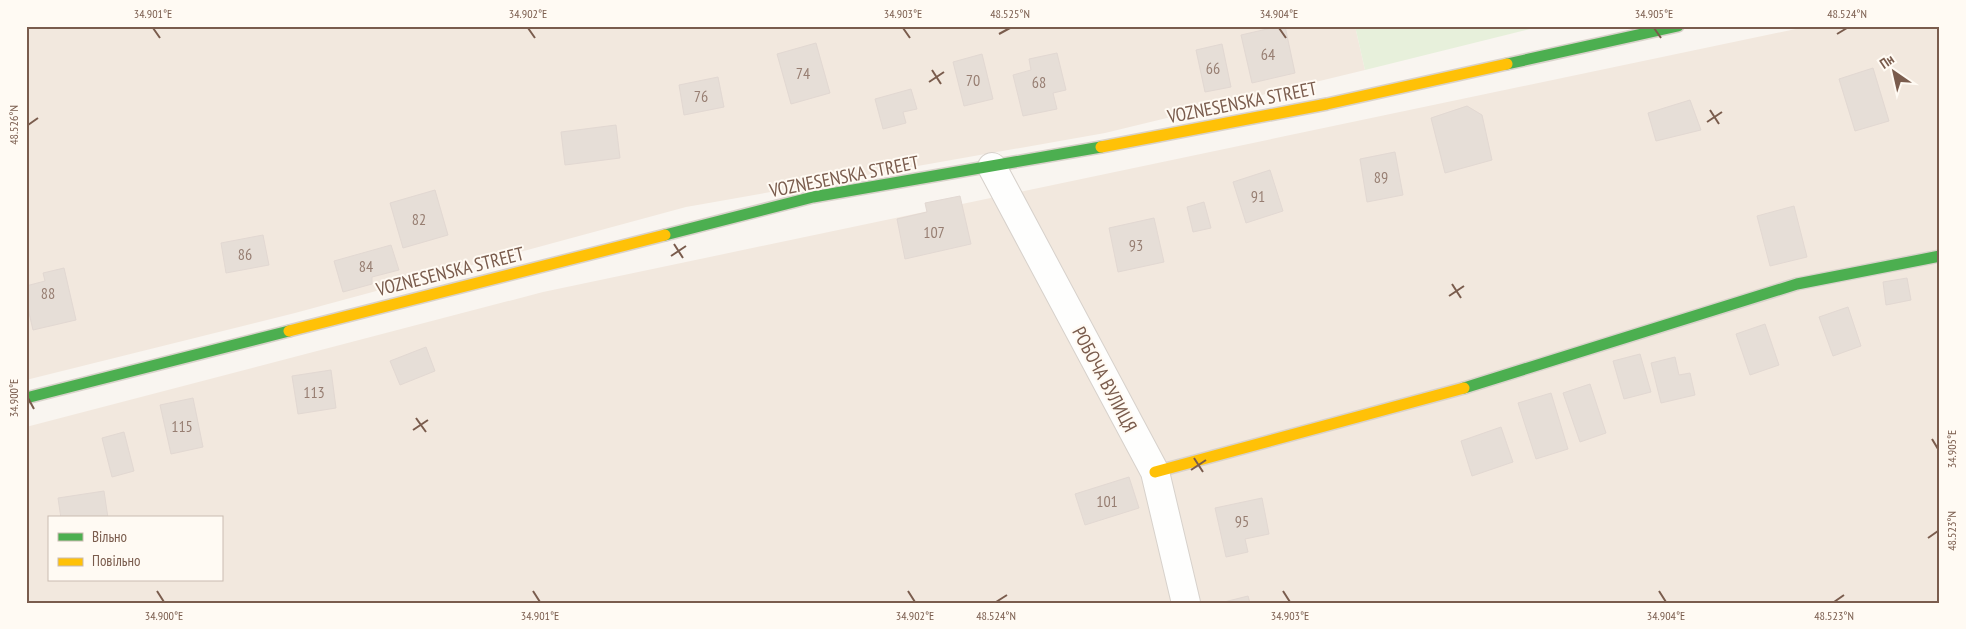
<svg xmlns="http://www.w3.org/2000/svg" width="1966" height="629" font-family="'PT Sans Narrow',sans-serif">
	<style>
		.residential { fill: #f2e8de; fill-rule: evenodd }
		.green { fill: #e7f0db }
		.building { fill: #e6ded7; stroke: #e2d8d2 }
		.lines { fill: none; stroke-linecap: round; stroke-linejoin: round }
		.street-casing { stroke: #d7d1cb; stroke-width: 30 }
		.fast-casing { stroke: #d9d2cb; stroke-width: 14 }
		.slow-casing { stroke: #d9d2cb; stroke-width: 14 }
		.street { stroke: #fefefd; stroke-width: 28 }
		.fast { stroke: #4caf50; stroke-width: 11 }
		.slow { stroke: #ffc107; stroke-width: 11 }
		.ticks { fill: none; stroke: #7a5c4d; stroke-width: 2 }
		.labels { text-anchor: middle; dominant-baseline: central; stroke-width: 4; stroke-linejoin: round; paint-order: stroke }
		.number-label { font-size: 16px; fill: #977e72 }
		.street-label { font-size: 19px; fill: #7a5c4d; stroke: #fffaf3 }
		.neatline { fill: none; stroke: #7a5c4d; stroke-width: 2 }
		.ticks-label { font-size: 12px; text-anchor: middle; fill: #7a5c4d }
	</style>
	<rect width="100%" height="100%" fill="#f9f5f0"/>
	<g class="residential">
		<polygon points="26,26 1355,26 1365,70 1105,133 686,207 295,313 26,380"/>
		<path d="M1810,26H1940V603H26V427L543,292ZM49,518H221V580H49Z"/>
	</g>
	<polygon class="green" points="1355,26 1542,26 1365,70"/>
	<g class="building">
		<polygon points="1280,26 1285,26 1295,73 1252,83 1241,35"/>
		<polygon points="816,43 830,93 791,104 777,54"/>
		<polygon points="1222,44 1231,87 1205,92 1196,50"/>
		<polygon points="1057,53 1066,90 1053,93 1057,109 1023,116 1013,75 1031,70 1029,59"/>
		<polygon points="982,54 993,99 964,106 953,62"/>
		<polygon points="1873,68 1889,121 1855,131 1839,79"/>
		<polygon points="718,77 724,107 684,115 679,85"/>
		<polygon points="911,89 917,109 903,112 906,123 883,129 875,99"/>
		<polygon points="1690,100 1701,130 1656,141 1648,113"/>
		<polygon points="1467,106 1482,115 1492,160 1445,173 1431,118"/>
		<polygon points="616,125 620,158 565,165 561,132"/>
		<polygon points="1395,152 1403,195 1367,202 1360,159"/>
		<polygon points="1270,170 1283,211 1246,223 1233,182"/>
		<polygon points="435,190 448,235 403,248 390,203"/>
		<polygon points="960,196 971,244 905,259 897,219 927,212 925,203"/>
		<polygon points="1204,202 1211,228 1193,232 1187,207"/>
		<polygon points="1794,206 1807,257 1770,266 1757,216"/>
		<polygon points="1154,218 1164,262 1118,272 1109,228"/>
		<polygon points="263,235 269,265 226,273 221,243"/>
		<polygon points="391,245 399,270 372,277 372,284 343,292 334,261"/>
		<polygon points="64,268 76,320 33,330 26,300 26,286 45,281 43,273"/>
		<polygon points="1907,278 1911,300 1886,305 1883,282"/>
		<polygon points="1848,307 1861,346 1833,356 1819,317"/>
		<polygon points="1765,324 1779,365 1750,375 1736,334"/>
		<polygon points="426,347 435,371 400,385 390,361"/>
		<polygon points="1640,354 1651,392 1624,399 1613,361"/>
		<polygon points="1675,357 1679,375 1690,373 1695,395 1661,403 1651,363"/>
		<polygon points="331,370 336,408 298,414 292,376"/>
		<polygon points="1590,384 1606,433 1580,442 1563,393"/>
		<polygon points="1551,393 1568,449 1536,459 1518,403"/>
		<polygon points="193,398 203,447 171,454 160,405"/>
		<polygon points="1501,427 1513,462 1472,476 1461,441"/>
		<polygon points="124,432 134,471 112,477 102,438"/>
		<polygon points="1129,477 1139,508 1085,525 1075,494"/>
		<polygon points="104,491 108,518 61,518 58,498"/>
		<polygon points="1262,498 1269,534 1245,539 1248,552 1226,557 1215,508"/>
		<polygon points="1248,596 1250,603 1220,603"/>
	</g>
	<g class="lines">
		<g class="street-casing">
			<polyline id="street" points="992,167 1155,472 1186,603"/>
		</g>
		<g class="fast-casing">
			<g id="fast">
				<polyline points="1507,64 1678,26"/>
				<polyline points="665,235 813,197 1101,147"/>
				<polyline points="1464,388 1797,284 1940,256"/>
				<polyline points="26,398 289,331"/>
			</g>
		</g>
		<g class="slow-casing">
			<g id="slow">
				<polyline points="1101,147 1327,104 1507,64"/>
				<polyline points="289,331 665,235"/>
				<polyline points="1155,472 1464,388"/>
			</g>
		</g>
		<use href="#street" class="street"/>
		<use href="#fast" class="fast"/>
		<use href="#slow" class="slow"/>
	</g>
	<path class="ticks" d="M153,28L160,38M528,28L535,38M903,28L910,38M1279,28L1286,38M1654,28L1661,38M999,34L1010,28M1837,34L1847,28M932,70L941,84M929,82L944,72M1710,110L1719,124M1707,122L1722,112M28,125L38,118M674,244L683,258M671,256L686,246M1452,284L1461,298M1449,296L1464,286M28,398L34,409M416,418L426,432M413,430L428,420M1932,439L1938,449M1194,458L1203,472M1191,470L1206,460M1928,538L1938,531M157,591L164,602M533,591L540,602M908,591L915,602M1283,591L1290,602M1659,591L1666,602M996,602L1007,595M1834,602L1844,595"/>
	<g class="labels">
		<g class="number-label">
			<text x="1268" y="54">64</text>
			<text x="1213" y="68">66</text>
			<text x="803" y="73">74</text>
			<text x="973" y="80">70</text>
			<text x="1039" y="82">68</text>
			<text x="701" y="96">76</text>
			<text x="1381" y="177">89</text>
			<text x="1258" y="196">91</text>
			<text x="419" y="219">82</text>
			<text x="934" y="232">107</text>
			<text x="1136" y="245">93</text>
			<text x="245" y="254">86</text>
			<text x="366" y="266">84</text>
			<text x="48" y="293">88</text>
			<text x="314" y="392">113</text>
			<text x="182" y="426">115</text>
			<text x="1107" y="501">101</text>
			<text x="1242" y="521">95</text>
		</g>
		<g class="street-label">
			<text transform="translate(1242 102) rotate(-11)">VOZNESENSKA STREET</text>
			<text transform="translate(844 176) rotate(-11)">VOZNESENSKA STREET</text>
			<text transform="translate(450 271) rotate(-14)">VOZNESENSKA STREET</text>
			<text transform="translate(1105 379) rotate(62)">РОБОЧА ВУЛИЦЯ</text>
		</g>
	</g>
	<rect width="1966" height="629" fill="none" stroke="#fffaf3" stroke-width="55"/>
	<rect x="48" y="516" width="175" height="65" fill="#fffaf3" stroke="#cabbb1"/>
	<rect x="58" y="533" width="25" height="8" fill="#4caf50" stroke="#cabbb1"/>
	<text x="92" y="542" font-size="15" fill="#7a5c4d">Вільно</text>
	<rect x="58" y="558" width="25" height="8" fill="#ffc107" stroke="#cabbb1"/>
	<text x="92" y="566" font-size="15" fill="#7a5c4d">Повільно</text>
	<g transform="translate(1894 72) rotate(326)" stroke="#fffaf3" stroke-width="4" paint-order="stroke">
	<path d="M0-4L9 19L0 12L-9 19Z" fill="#7a5c4d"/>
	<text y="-8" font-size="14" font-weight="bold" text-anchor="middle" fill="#7a5c4d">Пн</text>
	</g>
	<rect x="28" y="28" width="1910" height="574" class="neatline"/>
	<g class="ticks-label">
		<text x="153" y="18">34.901°E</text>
		<text x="528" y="18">34.902°E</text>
		<text x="903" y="18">34.903°E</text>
		<text x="1010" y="18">48.525°N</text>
		<text x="1279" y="18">34.904°E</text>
		<text x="1654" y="18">34.905°E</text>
		<text x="1847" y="18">48.524°N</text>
		<text transform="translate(14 125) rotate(-90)" y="4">48.526°N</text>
		<text transform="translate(14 398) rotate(-90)" y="4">34.900°E</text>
		<text transform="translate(1952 449) rotate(-90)" y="4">34.905°E</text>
		<text transform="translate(1952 531) rotate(-90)" y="4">48.523°N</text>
		<text x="164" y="620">34.900°E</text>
		<text x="540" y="620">34.901°E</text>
		<text x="915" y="620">34.902°E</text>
		<text x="996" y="620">48.524°N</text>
		<text x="1290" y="620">34.903°E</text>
		<text x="1666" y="620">34.904°E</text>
		<text x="1834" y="620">48.523°N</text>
	</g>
</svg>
